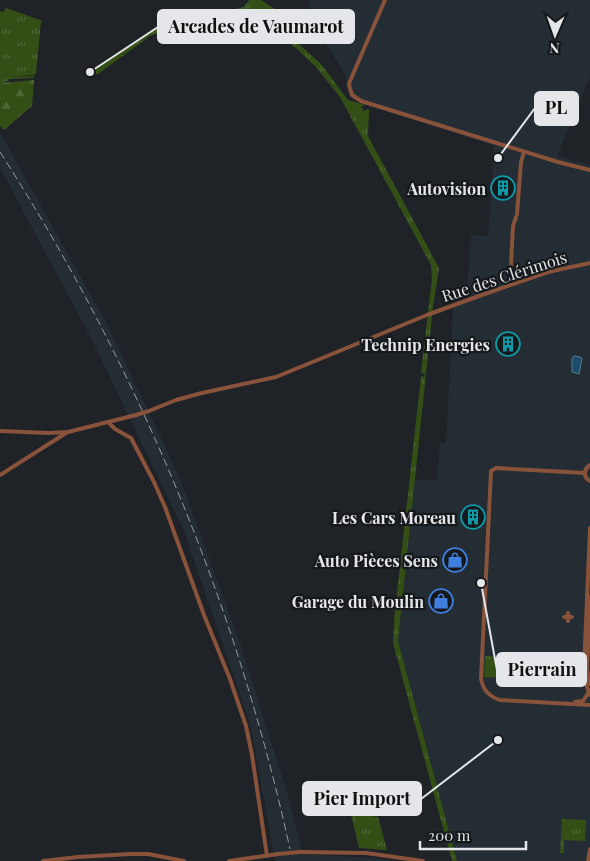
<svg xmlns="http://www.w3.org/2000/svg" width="590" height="861" font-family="'Playfair Display',serif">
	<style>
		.built { fill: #242c34 }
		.grass { fill: url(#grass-tufts) }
		.forest { fill: url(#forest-firs) }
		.water { fill: #1b4d6b; stroke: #577b91 }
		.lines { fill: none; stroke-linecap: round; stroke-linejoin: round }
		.minor { stroke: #88523b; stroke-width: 4 }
		.rail { stroke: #989b9e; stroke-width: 1; stroke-dasharray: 8 4; stroke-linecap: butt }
		.minor-bridge { stroke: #88523b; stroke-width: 4 }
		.labels { text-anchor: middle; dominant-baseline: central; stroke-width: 4.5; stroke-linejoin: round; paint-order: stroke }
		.poi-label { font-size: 16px; font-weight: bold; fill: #e4e6e9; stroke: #16191c; text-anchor: end }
		.street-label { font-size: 16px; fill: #e4e6e9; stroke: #16191c }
		.leader { fill: none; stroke: #e4e6e9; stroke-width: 2 }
		.callout-dot { fill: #e4e6e9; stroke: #16191c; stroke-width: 2 }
		.callout { fill: #e4e6e9; stroke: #e4e6e9; stroke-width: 2 }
		.callout-label { font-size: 18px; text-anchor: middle; font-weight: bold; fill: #111 }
	</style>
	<defs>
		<pattern id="grass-tufts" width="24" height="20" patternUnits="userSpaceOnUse" patternTransform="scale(1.25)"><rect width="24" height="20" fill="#334f16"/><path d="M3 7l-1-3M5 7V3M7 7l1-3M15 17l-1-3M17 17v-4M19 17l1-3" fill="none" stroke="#506838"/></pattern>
		<pattern id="forest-firs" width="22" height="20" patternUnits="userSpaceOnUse" patternTransform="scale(1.25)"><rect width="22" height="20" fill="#334f16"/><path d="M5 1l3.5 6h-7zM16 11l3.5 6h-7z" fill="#506838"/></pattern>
	</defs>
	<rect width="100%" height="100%" fill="#1f2226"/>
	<g class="built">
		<polygon points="308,0 590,0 590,77 557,156 590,165 590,861 457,861 398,641 415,480 437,480 440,443 446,443 453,308 466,303 471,235 488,236 494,146 353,100 349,94 345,74 319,34"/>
		<polygon points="0,132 107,324 179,476 240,643 287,792 298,835 301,849 300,850 300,854 374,858 393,861 275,861 250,724 184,531 89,334 0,168"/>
	</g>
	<g class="grass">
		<polygon points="249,0 261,0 279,12 272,23 300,45 321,64 348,100 366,105 361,106 364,111 368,109 369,110 368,136 439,268 433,307 398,641 457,861 452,861 393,643 394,620 421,376 424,377 425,374 421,373 432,279 431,265 340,97 316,67 295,47 256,20 234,15 161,32 150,36 98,74 92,74 92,69 96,69 153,29 244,7"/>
		<polygon points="6,8 43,21 41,22 36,73 34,75 8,77 34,76 34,78 9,79 8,81 0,83 0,11 3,12"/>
		<polygon points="485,656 535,658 534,679 484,677"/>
		<polygon points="353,813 378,817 387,850 359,848 351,814"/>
		<polygon points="562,819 586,820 585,841 564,840 564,853 560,853"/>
	</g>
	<polygon class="forest" points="34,80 32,106 4,130 0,126 0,83"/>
	<polygon class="water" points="574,356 580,357 582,358 579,374 572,372 572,359"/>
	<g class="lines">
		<g class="minor">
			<polyline points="385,0 350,81 349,85 352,95 361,101 558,162 590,170"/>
			<polyline points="517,214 521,162 524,152"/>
			<polyline points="510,285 513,226 516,217"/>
			<polyline points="149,411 176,400 202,393 276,377 427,315 479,296 548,272 590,263"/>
			<polyline points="108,422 115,429 131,438 154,482 165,507 204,615 230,679 246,726 252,755 267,856"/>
			<polyline points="0,431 49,433 68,432 136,415"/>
			<path d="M590,465C583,470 583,477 590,481"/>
			<path d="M585,473L496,468L491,471L481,679C483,690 490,697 500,700L590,705"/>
			<polyline points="0,475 66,433"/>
			<polyline points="590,528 584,669 585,681 590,695"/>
			<polyline points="590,597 587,669 590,684"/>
			<polyline points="564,617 572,617"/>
			<polyline points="568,621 568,613"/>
			<polyline points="575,702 583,701 589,692"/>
			<polyline points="300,852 366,853 423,861"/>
			<polyline points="43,861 78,857 130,854 148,854 184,861"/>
			<polyline points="229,861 278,854"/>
			<polyline points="588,861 590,849"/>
		</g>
		<path class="rail" d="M0,152C137,365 236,602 290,849"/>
		<g class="minor-bridge">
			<polyline points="136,415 149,411"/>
			<polyline points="278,854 300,852"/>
		</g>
	</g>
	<defs>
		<g id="building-ring" transform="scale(1.25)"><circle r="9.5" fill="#16191c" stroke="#0f9aa8" stroke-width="1.5"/><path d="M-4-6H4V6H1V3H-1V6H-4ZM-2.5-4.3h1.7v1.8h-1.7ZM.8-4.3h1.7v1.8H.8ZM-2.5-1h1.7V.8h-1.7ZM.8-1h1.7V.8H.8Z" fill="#0f9aa8"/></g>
		<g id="shop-ring" transform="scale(1.25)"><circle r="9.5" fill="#16191c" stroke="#3f7fe0" stroke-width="1.5"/><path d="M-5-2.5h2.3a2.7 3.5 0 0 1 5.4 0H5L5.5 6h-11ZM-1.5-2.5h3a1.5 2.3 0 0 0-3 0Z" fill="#3f7fe0"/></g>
	</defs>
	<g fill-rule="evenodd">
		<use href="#building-ring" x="503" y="188"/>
		<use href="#building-ring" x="508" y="344"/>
		<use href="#building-ring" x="473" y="517"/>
		<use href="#shop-ring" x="455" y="560"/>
		<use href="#shop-ring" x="441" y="601"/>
	</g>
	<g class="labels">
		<g class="poi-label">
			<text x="486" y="188">Autovision</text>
			<text x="490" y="344">Technip Energies</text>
			<text x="456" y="517">Les Cars Moreau</text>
			<text x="438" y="560">Auto Pièces Sens</text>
			<text x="424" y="601">Garage du Moulin</text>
		</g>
		<g class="street-label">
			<text transform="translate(504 276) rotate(-18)">Rue des Clérimois</text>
		</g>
	</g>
	<path class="leader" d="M90 72L158 27M498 158L535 108M481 583L497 670M498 740L421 799"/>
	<g class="callout-dot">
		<circle cx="90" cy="72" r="5"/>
		<circle cx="498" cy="158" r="5"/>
		<circle cx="481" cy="583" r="5"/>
		<circle cx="498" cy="740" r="5"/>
	</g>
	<g class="callout">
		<rect x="158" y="10" width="196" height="33" rx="5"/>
		<rect x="535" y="92" width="43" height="33" rx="5"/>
		<rect x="497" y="653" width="89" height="33" rx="5"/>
		<rect x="303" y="782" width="118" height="33" rx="5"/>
	</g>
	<g class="callout-label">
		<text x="256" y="33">Arcades de Vaumarot</text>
		<text x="556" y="114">PL</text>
		<text x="542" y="676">Pierrain</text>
		<text x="362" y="805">Pier Import</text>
	</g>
	<g transform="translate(555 35) rotate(182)" stroke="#16191c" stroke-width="4" paint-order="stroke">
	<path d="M0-4L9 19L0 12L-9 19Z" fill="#e4e6e9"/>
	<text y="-8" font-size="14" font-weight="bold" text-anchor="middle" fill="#e4e6e9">N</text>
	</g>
	<path d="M420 841v8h106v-8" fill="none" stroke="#e4e6e9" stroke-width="2.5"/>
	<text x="428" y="841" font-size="15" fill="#e4e6e9" stroke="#16191c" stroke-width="4" paint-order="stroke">200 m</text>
</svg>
